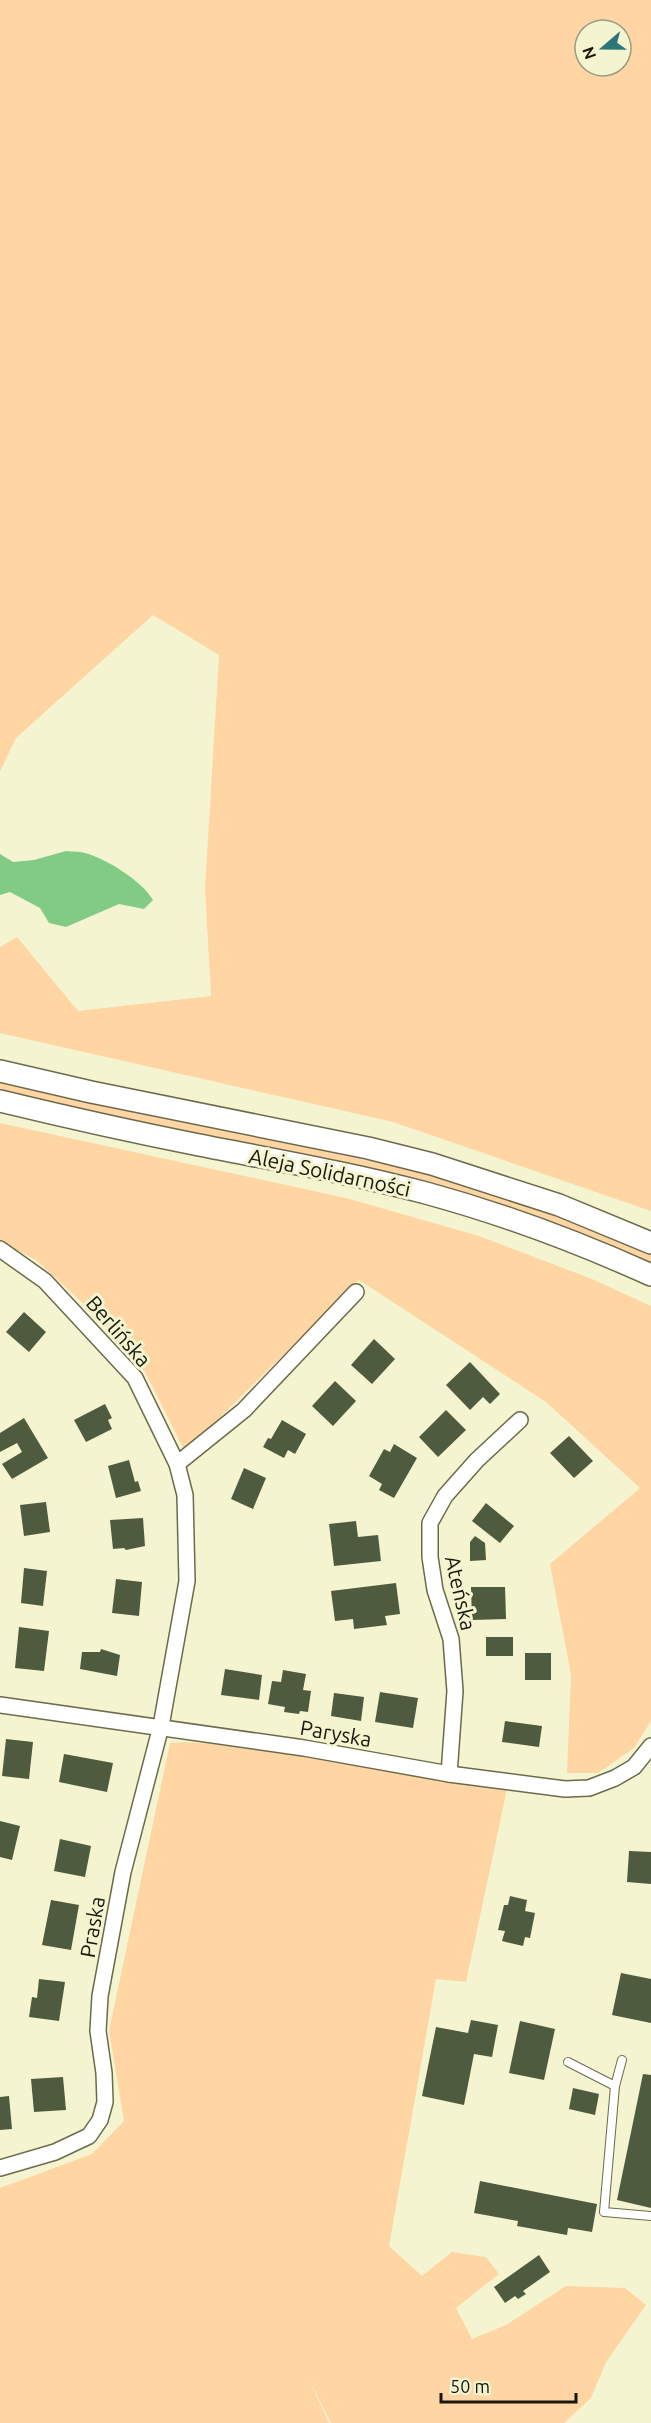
<svg xmlns="http://www.w3.org/2000/svg" width="651" height="2423" font-family="Ubuntu,sans-serif">
	<style>
		.green { fill: #fed5a3; fill-rule: evenodd }
		.water { fill: #82cb86 }
		.building { fill: #4e5b3e }
		.lines { fill: none; stroke-linecap: round; stroke-linejoin: round }
		.lane-casing { stroke: #6b6b4b; stroke-width: 10 }
		.street-casing { stroke: #6b6b4b; stroke-width: 18 }
		.secondary-casing { stroke: #6b6b4b; stroke-width: 24 }
		.lane { stroke: #fff; stroke-width: 8 }
		.street { stroke: #fff; stroke-width: 15 }
		.secondary { stroke: #fff; stroke-width: 21 }
		.labels { text-anchor: middle; dominant-baseline: central; stroke-width: 6; stroke-linejoin: round; paint-order: stroke }
		.street-label { font-size: 21px; fill: #17170a; stroke: #f4f5d0 }
	</style>
	<rect width="100%" height="100%" fill="#f4f5d0"/>
	<g class="green">
		<path d="M0,0H651V1211L393,1122L0,1033V947L17,937L78,1011L211,996L205,889L219,655L153,615L16,738L0,771ZM585,30H621V66H585Z"/>
		<polygon points="0,1081 430,1174 529,1204 651,1253 651,1264 201,1135 0,1091"/>
		<polygon points="0,1123 346,1198 479,1236 592,1279 651,1306 651,1721 634,1748 598,1773 567,1773 571,1675 550,1564 640,1488 546,1402 359,1280 185,1452 145,1372 97,1316 36,1260 0,1241"/>
		<polygon points="185,1742 249,1746 507,1789 466,1982 436,1979 389,2246 422,2276 452,2252 486,2257 499,2274 456,2308 472,2339 506,2325 566,2286 625,2288 646,2305 606,2362 591,2398 564,2423 331,2423 307,2376 329,2423 0,2423 0,2188 92,2154 124,2121 109,2031 170,1743"/>
	</g>
	<path class="water" d="M66,851C72,852 79,851 85,853C107,859 142,881 153,900L144,909L119,904L66,927L49,923L40,908L10,892L0,895V854L13,862L34,860Z"/>
	<g class="building">
		<polygon points="24,1312 46,1332 29,1352 6,1332"/>
		<polygon points="374,1339 395,1359 372,1384 351,1365"/>
		<polygon points="470,1362 500,1394 490,1404 483,1397 470,1410 446,1385"/>
		<polygon points="335,1381 356,1401 333,1426 312,1406"/>
		<polygon points="105,1404 112,1418 108,1420 112,1429 86,1442 74,1420"/>
		<polygon points="446,1410 466,1430 438,1457 419,1437"/>
		<polygon points="24,1418 48,1458 12,1479 2,1464 22,1452 17,1443 0,1452 0,1433"/>
		<polygon points="282,1420 306,1434 295,1454 288,1450 284,1458 263,1447 268,1438 271,1439"/>
		<polygon points="569,1436 593,1461 574,1478 550,1453"/>
		<polygon points="394,1444 417,1458 394,1498 379,1490 382,1484 369,1476 384,1449 390,1452"/>
		<polygon points="129,1460 135,1482 138,1481 141,1491 116,1498 108,1466"/>
		<polygon points="244,1468 266,1478 253,1509 231,1499"/>
		<polygon points="46,1502 50,1532 24,1536 20,1505"/>
		<polygon points="486,1503 514,1526 500,1543 472,1521"/>
		<polygon points="143,1518 145,1546 126,1550 124,1548 113,1549 110,1520"/>
		<polygon points="356,1521 358,1537 378,1535 381,1561 334,1566 329,1524"/>
		<polygon points="475,1536 485,1543 486,1560 470,1561 470,1542"/>
		<polygon points="24,1568 47,1571 43,1606 21,1603"/>
		<polygon points="116,1579 142,1582 139,1616 112,1613"/>
		<polygon points="396,1583 400,1614 385,1616 387,1625 354,1629 353,1619 335,1621 331,1591"/>
		<polygon points="471,1587 505,1587 506,1619 472,1620"/>
		<polygon points="19,1627 49,1631 44,1671 15,1668"/>
		<rect x="486" y="1637" width="27" height="19"/>
		<polygon points="101,1649 120,1655 117,1676 80,1669 82,1652 100,1652"/>
		<rect x="525" y="1653" width="26" height="27"/>
		<polygon points="225,1669 262,1675 259,1700 221,1695"/>
		<polygon points="283,1670 306,1674 303,1690 311,1691 308,1712 300,1711 299,1714 284,1712 285,1707 268,1704 272,1681 281,1682"/>
		<polygon points="380,1692 418,1698 413,1728 375,1722"/>
		<polygon points="334,1693 364,1697 361,1721 331,1716"/>
		<polygon points="505,1721 542,1726 539,1747 502,1742"/>
		<polygon points="6,1739 33,1742 29,1779 2,1776"/>
		<polygon points="64,1754 113,1763 107,1792 59,1782"/>
		<polygon points="0,1821 20,1826 12,1860 0,1857"/>
		<polygon points="60,1839 91,1846 85,1877 54,1871"/>
		<polygon points="629,1851 651,1852 651,1884 627,1882"/>
		<polygon points="510,1896 527,1900 525,1911 535,1913 530,1938 525,1937 523,1946 502,1941 505,1931 498,1930 504,1905 508,1905"/>
		<polygon points="51,1900 79,1905 71,1950 42,1945"/>
		<polygon points="621,1973 651,1979 651,2023 612,2015"/>
		<polygon points="39,1979 65,1982 59,2021 29,2017 32,1997 37,1998"/>
		<polygon points="471,2020 498,2025 492,2057 474,2054 464,2105 422,2096 436,2027 468,2033"/>
		<polygon points="520,2021 555,2029 544,2080 509,2073"/>
		<polygon points="643,2074 651,2075 651,2208 617,2200"/>
		<polygon points="63,2077 66,2110 34,2112 31,2079"/>
		<polygon points="573,2088 599,2094 595,2115 569,2109"/>
		<polygon points="9,2096 12,2129 0,2130 0,2097"/>
		<polygon points="480,2181 597,2204 592,2232 568,2228 567,2235 517,2226 518,2221 474,2213"/>
		<polygon points="539,2255 550,2272 523,2291 526,2294 518,2299 515,2296 505,2303 494,2287"/>
	</g>
	<g class="lines">
		<g class="lane-casing">
			<g id="lane">
				<polyline points="622,2060 615,2086 604,2212 651,2216"/>
				<polyline points="568,2062 615,2086"/>
			</g>
		</g>
		<g class="street-casing">
			<g id="street">
				<polyline points="0,1249 45,1281 135,1378 177,1464 185,1495 187,1581 161,1726 123,1872 100,1996 98,2031 104,2073 105,2102 100,2120 89,2136 55,2152 0,2168"/>
				<polyline points="177,1464 244,1410 356,1292"/>
				<polyline points="0,1705 304,1748 449,1774 565,1789 589,1788 615,1778 634,1767 651,1746"/>
				<polyline points="449,1774 455,1691 451,1639 435,1590 430,1557 430,1523 445,1496 477,1460 520,1420"/>
			</g>
		</g>
		<g class="secondary-casing">
			<g id="secondary">
				<polyline points="0,1071 91,1092 368,1148 432,1164 559,1205 651,1243"/>
				<path d="M0,1101C66,1117 133,1132 199,1145C275,1160 351,1173 426,1193C503,1214 578,1242 651,1275"/>
			</g>
		</g>
		<use href="#lane" class="lane"/>
		<use href="#street" class="street"/>
		<use href="#secondary" class="secondary"/>
	</g>
	<g class="labels">
		<g class="street-label">
			<text transform="translate(330 1172) rotate(12)">Aleja Solidarności</text>
			<text transform="translate(119 1331) rotate(49)">Berlińska</text>
			<text transform="translate(461 1593) rotate(77)">Ateńska</text>
			<text transform="translate(336 1733) rotate(10)">Paryska</text>
			<text transform="translate(92 1927) rotate(-80)">Praska</text>
		</g>
	</g>
	<g transform="translate(603 48) rotate(250)"><circle r="28" fill="#f4f5d0" stroke="#9c9c81" stroke-width="1.5"/>
	<path d="M0-4.5L10 22L0 15L-10 22Z" fill="#2c767a"/>
	<text y="-9" font-size="16" font-weight="bold" text-anchor="middle" fill="#17170a">N</text>
	</g>
	<path d="M441 2393v9h135v-9" fill="none" stroke="#17170a" stroke-width="3"/>
	<text x="450" y="2393" font-size="18" fill="#17170a" stroke="#f4f5d0" stroke-width="4.5" paint-order="stroke">50 m</text>
</svg>
